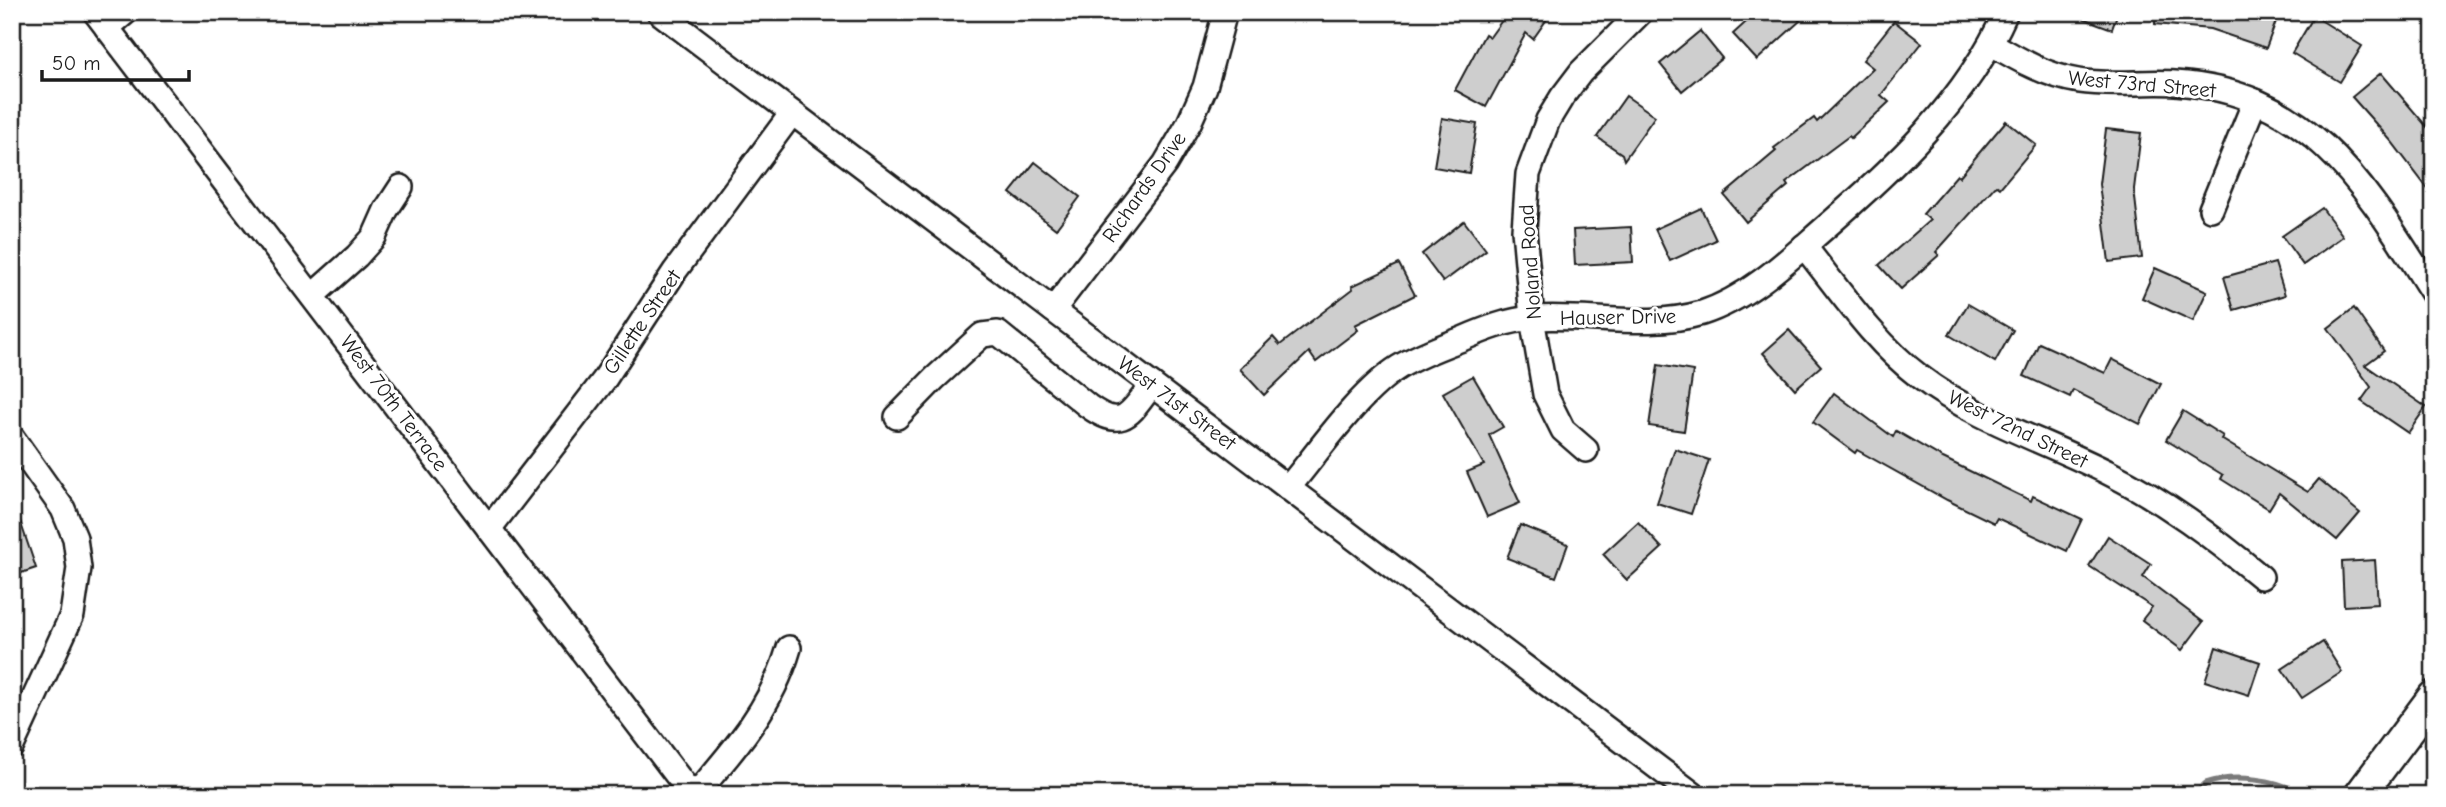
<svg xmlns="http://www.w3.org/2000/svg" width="2446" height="807" font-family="'Comic Neue',sans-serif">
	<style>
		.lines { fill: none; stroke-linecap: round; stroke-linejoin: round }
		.stream { stroke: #7a7a7a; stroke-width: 6 }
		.building { fill: #cecece; stroke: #1c1c1c; stroke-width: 2 }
		.minor-casing { stroke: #1c1c1c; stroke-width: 28 }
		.major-casing { stroke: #1c1c1c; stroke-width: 35 }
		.minor { stroke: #fff; stroke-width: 23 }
		.major { stroke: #fff; stroke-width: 30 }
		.labels { text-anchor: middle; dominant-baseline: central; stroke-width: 6; stroke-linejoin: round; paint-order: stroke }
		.street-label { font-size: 21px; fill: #1c1c1c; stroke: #fff }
	</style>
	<rect width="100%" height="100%" fill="#fff"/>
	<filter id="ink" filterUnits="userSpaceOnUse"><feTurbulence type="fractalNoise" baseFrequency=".0143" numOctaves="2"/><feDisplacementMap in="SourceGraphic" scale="14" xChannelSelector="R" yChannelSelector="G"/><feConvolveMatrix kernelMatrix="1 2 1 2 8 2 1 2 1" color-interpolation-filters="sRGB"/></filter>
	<g filter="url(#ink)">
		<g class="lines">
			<path class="stream" d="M2195,795C2199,791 2203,785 2207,783C2233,774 2280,779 2301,795"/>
		</g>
		<g class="building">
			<polygon points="1508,12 1552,12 1533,39 1526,33 1486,107 1455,90 1485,34 1490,37"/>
			<polygon points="1757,12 1792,12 1800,21 1757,60 1733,34"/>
			<polygon points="2072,12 2118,12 2112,29 2071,14"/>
			<polygon points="2155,12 2268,12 2278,16 2266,48 2210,29 2155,24"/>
			<polygon points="2314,16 2362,46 2340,82 2292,53"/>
			<polygon points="1894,21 1922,43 1881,95 1889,102 1851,138 1849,136 1786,183 1788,186 1746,222 1724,195 1776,151 1774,148 1814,118 1817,122 1873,68 1863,60"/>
			<polygon points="1700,31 1722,58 1682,91 1660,64"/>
			<polygon points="2381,73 2434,135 2434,197 2392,142 2352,97"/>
			<polygon points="1626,96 1655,116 1624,160 1622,154 1597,137"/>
			<polygon points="1442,118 1477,124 1469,173 1434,167"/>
			<polygon points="2006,121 2036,145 2000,188 1996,185 1936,252 1939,255 1901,289 1879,265 1930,220 1923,214 1957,175 1959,177"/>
			<polygon points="2106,129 2141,133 2134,189 2142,258 2109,262 2099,184"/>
			<polygon points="1035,162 1080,197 1056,229 1010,193"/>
			<polygon points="1701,208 1716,240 1670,261 1655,229"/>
			<polygon points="2322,208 2343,236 2303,265 2282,236"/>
			<polygon points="1464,221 1486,250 1443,282 1422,254"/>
			<polygon points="1631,227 1633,262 1575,265 1573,230"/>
			<polygon points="2275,263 2285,295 2234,310 2224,277"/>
			<polygon points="1399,264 1415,295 1355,325 1358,330 1316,362 1309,352 1264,395 1240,369 1273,337 1280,345 1353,289 1352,286"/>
			<polygon points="2155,268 2207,291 2193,321 2142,298"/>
			<polygon points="1968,304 2013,330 1995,362 1949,335"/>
			<polygon points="2354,308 2384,351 2365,365 2426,407 2408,433 2361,401 2371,387 2328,328"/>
			<polygon points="1789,330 1821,366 1795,389 1763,353"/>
			<polygon points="2039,343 2105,373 2112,359 2161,384 2140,424 2073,390 2070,397 2024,376"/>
			<polygon points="1658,365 1693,371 1684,431 1649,426"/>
			<polygon points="1473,376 1503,427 1489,435 1520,503 1487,517 1467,472 1484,465 1443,393"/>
			<polygon points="1834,393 1893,437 1896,431 1943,458 2031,501 2033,496 2082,519 2067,551 1997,518 1994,523 1947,500 1857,450 1855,453 1813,422"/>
			<polygon points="2183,411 2223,436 2221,439 2308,492 2319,479 2360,513 2337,540 2279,493 2269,509 2221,479 2223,475 2166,440"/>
			<polygon points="1675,449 1709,460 1691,514 1657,503"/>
			<polygon points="12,506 15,506 36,568 12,576"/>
			<polygon points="1638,522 1662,548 1627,580 1603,554"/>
			<polygon points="1520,525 1568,544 1556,577 1507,558"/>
			<polygon points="2108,536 2151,564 2143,577 2203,622 2182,650 2142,620 2152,607 2089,566"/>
			<polygon points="2375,560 2378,604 2344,606 2342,562"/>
			<polygon points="2323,642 2342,672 2302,698 2282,669"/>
			<polygon points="2216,647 2260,662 2249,695 2205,681"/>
		</g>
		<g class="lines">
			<g class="minor-casing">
				<g id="minor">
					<polyline points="95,12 692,795"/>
					<polyline points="659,12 1694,795"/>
					<polyline points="107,28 126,12"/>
					<path d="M1992,44C2019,60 2047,76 2079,81C2111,86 2143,81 2175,83C2314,92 2367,190 2434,295"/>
					<polyline points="2211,209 2255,101"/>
					<path d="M1804,246C1840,291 1874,342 1920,377C1976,420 2046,441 2109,473C2165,501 2213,537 2261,577"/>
					<polyline points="312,296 357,256 374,237 386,210 401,187"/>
					<polyline points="1053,310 1165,164 1189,123 1205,87 1225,12"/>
					<path d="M897,417L934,379L982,335L998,333L1088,406C1124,432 1130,413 1152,385"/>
					<polyline points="12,437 63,509 75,538 79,568 72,615 12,746"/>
					<polyline points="1586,450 1563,430 1545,394 1532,318 1524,230 1528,174 1548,120 1562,97 1581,72 1641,12"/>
					<path d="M1288,488C1319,451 1359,392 1399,367C1419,355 1441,347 1462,339C1485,329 1508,320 1533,318C1588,314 1648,329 1702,313C1746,299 1785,263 1819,233C1892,170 1966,102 2006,12"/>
					<polyline points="489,529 604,380 675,271 792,113"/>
					<path d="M695,795C734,750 772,707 789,648"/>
				</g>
			</g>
			<g class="major-casing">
				<polyline id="major" points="2360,795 2434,696"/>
			</g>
			<use href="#minor" class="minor"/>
			<use href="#major" class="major"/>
		</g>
	</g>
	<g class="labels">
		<g class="street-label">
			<text transform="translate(2142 84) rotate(5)">West 73rd Street</text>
			<text transform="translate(1144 187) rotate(-55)">Richards Drive</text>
			<text transform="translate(1530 262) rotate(-94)">Noland Road</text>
			<text transform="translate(1618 317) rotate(-1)">Hauser Drive</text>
			<text transform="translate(642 322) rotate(-56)">Gillette Street</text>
			<text transform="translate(394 403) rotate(53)">West 70th Terrace</text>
			<text transform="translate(1177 403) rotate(37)">West 71st Street</text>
			<text transform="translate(2018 429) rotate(26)">West 72nd Street</text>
		</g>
	</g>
	<rect width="2446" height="807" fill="none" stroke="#fff" stroke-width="42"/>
	<rect x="21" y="21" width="2404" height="765" fill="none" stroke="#1c1c1c" stroke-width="2.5" filter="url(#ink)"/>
	<path d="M42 70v10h147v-10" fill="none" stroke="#1c1c1c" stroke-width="3.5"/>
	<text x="52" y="70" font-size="21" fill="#1c1c1c" stroke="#ffffff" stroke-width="5" paint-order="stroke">50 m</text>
</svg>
